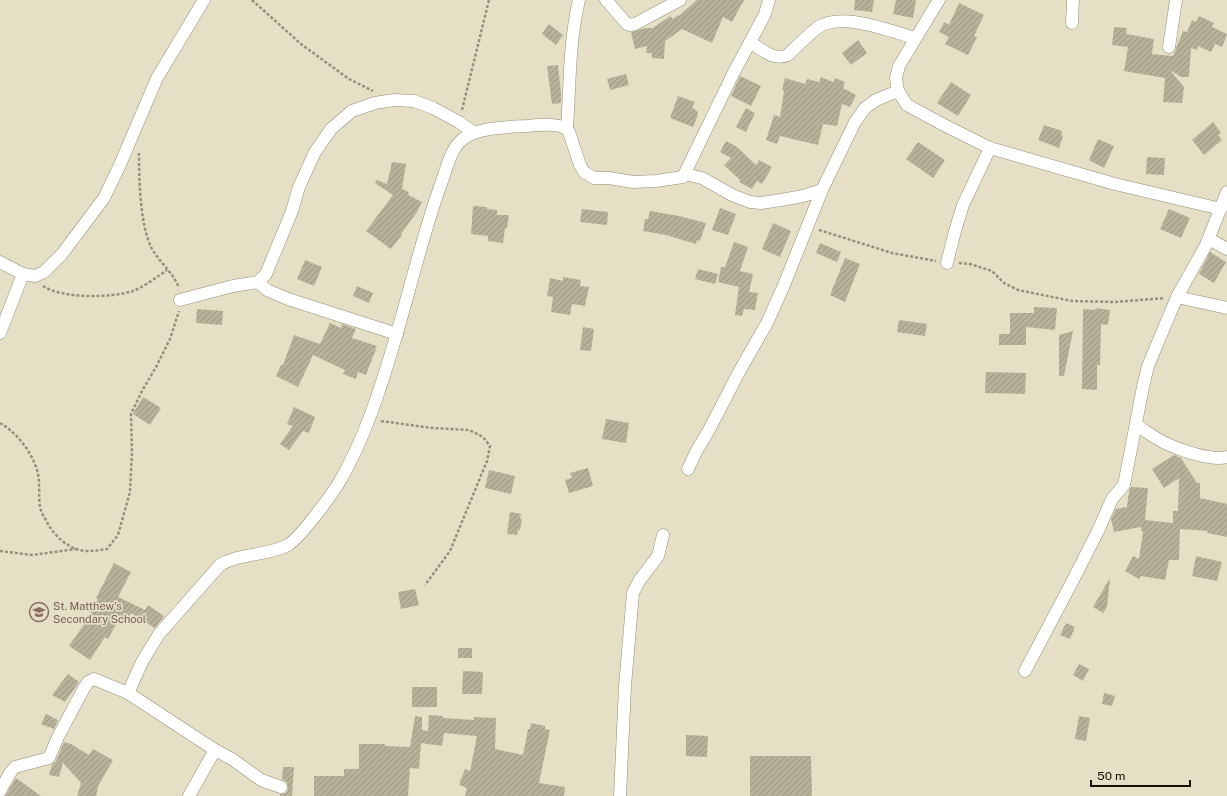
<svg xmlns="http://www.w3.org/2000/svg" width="1227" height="796" font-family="'Public Sans',sans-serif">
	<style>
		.building { fill: url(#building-hatch) }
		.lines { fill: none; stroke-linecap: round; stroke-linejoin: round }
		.street-casing { stroke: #928e76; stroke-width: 13 }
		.path { stroke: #95907e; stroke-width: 2.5; stroke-dasharray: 3 2; stroke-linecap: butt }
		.street { stroke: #fff; stroke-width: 12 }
		.labels { text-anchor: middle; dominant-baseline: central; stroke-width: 3.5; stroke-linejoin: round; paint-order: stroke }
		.education-label { font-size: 11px; fill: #785e54; stroke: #e5dfc6; text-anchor: start }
	</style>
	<defs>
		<pattern id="building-hatch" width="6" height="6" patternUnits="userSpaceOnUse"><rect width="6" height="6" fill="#b6b198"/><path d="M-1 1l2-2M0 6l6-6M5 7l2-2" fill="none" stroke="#9b9782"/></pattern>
	</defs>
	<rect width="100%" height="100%" fill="#e5dfc6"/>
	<g class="building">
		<polygon points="697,0 744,0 732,22 723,17 712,43 682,29 665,41 664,59 652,58 652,53 646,53 647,46 635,49 631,32 646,28 653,28 670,16 673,19 678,15 679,16"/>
		<polygon points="855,0 874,0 872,12 854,10"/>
		<polygon points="896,0 916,0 913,18 893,14"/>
		<polygon points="959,3 984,15 974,36 977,37 968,55 945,44 949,37 939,32 944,22 949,25"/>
		<polygon points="1199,16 1214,23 1212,27 1227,34 1227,35 1222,47 1215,44 1211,52 1198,46 1197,50 1191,48 1189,77 1181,77 1170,70 1184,87 1182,103 1163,102 1165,78 1124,71 1128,47 1112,45 1114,27 1127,28 1126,34 1154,39 1152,54 1173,56 1183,31 1187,32 1192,20 1196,22"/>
		<polygon points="549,24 563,35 556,45 542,34"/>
		<polygon points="858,40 867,53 851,65 842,53"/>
		<polygon points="558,65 561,94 561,103 552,104 547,66"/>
		<polygon points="626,74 629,85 610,90 607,79"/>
		<polygon points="740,76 761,86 751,106 731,96"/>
		<polygon points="821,77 833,82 835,78 845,82 843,88 856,95 850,107 842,104 837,126 823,124 818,145 780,136 777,144 766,140 774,115 780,117 784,91 782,90 785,78 805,84 807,79 819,82"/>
		<polygon points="951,82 971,95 958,116 937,103"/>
		<polygon points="678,96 695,102 692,107 698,112 697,115 698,115 693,127 670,118"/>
		<polygon points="746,108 755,113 746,132 736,127"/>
		<polygon points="1213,122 1221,133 1218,135 1222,140 1204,155 1192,140"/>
		<polygon points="1044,125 1062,131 1061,135 1063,136 1059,148 1038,140"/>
		<polygon points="1098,139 1114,146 1104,168 1089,160"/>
		<polygon points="726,141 737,147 756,165 759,160 772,167 762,184 757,181 752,189 739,182 740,180 724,165 731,158 720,152"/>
		<polygon points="918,142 945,160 933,178 906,159"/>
		<polygon points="1147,157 1165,158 1164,175 1146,174"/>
		<polygon points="392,162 406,164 402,189 409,192 408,195 422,202 417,212 401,234 402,235 391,249 366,231 393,195 375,183 377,180 387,184"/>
		<polygon points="473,206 487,207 487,209 497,210 497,215 509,215 507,228 505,228 503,243 488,241 488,236 471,234"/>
		<polygon points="720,208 736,214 728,235 712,230"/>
		<polygon points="582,209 608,212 607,225 580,222"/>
		<polygon points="1169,209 1190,218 1181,238 1160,229"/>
		<polygon points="650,211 679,216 706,223 700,241 697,240 696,244 666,235 643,231 645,219 648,219"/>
		<polygon points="773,223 791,231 780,257 762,249"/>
		<polygon points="734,242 748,247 740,271 753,274 749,292 758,293 755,310 744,309 742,316 735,315 739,287 718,282 721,267 725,267"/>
		<polygon points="820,243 841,252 837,262 816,253"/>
		<polygon points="1210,252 1226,262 1214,283 1199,274"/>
		<polygon points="845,258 860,264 845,302 830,295"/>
		<polygon points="305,260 322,267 314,286 297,279"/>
		<polygon points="698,269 718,274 715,284 695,279"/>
		<polygon points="563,277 581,280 580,286 589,287 585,306 572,304 570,315 551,312 553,297 547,296 550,278 563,281"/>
		<polygon points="357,286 373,293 369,303 353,296"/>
		<polygon points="1034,307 1057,308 1055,330 1026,327 1026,345 999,345 999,334 1010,334 1010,313 1034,313"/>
		<polygon points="1096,308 1110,310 1108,325 1101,324 1100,365 1097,365 1097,390 1082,389 1083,309 1095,310"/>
		<polygon points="197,309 223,311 222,325 196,323"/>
		<polygon points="899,320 927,324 925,336 897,332"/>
		<polygon points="330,323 341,328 342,324 356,329 352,338 377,346 366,375 358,372 356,379 343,374 345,370 313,355 298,387 276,376 281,365 283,365 294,335 320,344"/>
		<polygon points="583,327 594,329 591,351 580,350"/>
		<polygon points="1073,331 1064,376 1059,376 1059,335"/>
		<polygon points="986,372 1026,373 1025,394 985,393"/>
		<polygon points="143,397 161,408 150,425 133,414"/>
		<polygon points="294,407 315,417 309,433 303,431 289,450 280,444 293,426 287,424"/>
		<polygon points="606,419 629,423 626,443 602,439"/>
		<polygon points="1174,455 1181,458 1197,483 1200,483 1200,498 1227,504 1227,537 1207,533 1208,531 1180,529 1179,560 1169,560 1165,580 1141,576 1139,579 1125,571 1133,556 1139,559 1143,531 1141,531 1141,527 1114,532 1111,519 1116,509 1127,507 1129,491 1131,487 1148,488 1145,520 1173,523 1173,511 1178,511 1179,478 1164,488 1152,469"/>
		<polygon points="588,468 593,486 569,493 565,480 572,478 570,473"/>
		<polygon points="489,470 515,476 511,494 485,488"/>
		<polygon points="510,512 521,514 520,519 522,519 520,530 518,530 517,535 507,534"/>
		<polygon points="1196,556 1222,562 1217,581 1192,576"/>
		<polygon points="114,563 131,572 118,597 145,610 148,605 164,616 155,628 131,613 128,619 121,615 108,639 105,637 90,660 69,646 83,626 98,599 96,598"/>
		<polygon points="1110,578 1107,607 1103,613 1093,607"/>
		<polygon points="415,589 419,605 401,609 398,592"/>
		<polygon points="1066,623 1075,627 1070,639 1060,635"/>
		<rect x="458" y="648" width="14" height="10"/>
		<polygon points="1079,664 1089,669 1083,681 1073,675"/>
		<polygon points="463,671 483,672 482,694 462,694"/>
		<polygon points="68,674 79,682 65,702 52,695"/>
		<rect x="412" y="687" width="25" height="20"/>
		<polygon points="1104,693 1115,696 1112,706 1102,704"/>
		<polygon points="46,714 58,720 54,729 41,724"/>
		<polygon points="429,715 443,716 443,718 474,720 474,717 496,718 495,749 523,755 528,729 530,729 531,723 545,726 545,729 550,730 539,783 565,787 564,796 465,796 467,788 459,785 465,769 470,771 477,736 444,733 442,746 421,743 419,769 410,768 408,796 314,796 314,776 344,776 344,769 359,769 359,744 385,744 385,746 410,747 415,716 422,717 422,730 428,731"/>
		<polygon points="1079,716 1090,718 1086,741 1075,739"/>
		<polygon points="686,735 708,736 707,757 686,756"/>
		<polygon points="64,742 71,744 89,755 93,749 113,760 98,786 96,796 77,796 81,783 63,763 59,777 49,775 52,765 56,761"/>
		<polygon points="750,756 811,756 812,796 750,796"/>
		<polygon points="283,767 294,767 292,796 280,796 280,794 286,793 288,789 287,782 282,779"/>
		<polygon points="16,778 41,796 5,796"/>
	</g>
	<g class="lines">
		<g class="street-casing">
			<g id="street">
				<polyline points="606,0 627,24 630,25 635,24 680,0"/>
				<polyline points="939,0 899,66 896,78 898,91 907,105 944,125 990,148 1115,184 1221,209"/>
				<polyline points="1072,23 1073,0"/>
				<path d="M750,42C763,50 773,61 788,55C797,46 807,36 817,28C841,11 890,31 915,38"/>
				<polyline points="1169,47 1176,0"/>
				<path d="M567,128C570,85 569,42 579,0"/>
				<polyline points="685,174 702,178 732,195 750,202 761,203 781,200 803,196 822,190"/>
				<polyline points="1209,239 1227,249"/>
				<polyline points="0,262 23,274 35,276 44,272 62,254 104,198 119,167 157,78 204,0"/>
				<polyline points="947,263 955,231 963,205 990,148"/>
				<polyline points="258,282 267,290 288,299 397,334"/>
				<polyline points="1177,297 1227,308"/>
				<polyline points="180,300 233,286 258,282 266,274 292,211 299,187 315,152 331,129 352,111 375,103 394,100 414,101 433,108 459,122 473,132"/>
				<polyline points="0,333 23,274"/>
				<path d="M1136,425C1146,431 1156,439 1167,444C1182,451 1212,461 1227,457"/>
				<polyline points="688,469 696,452 709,430 739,372 767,323 784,285 822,190 855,122 865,108 876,100 898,91"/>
				<polyline points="1025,671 1071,584 1098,531 1112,499 1124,485 1143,387 1148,366 1177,297 1206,245 1227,192"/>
				<path d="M128,693L142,662L159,634L220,565C240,553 265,556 286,546C298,541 329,498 337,486C365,440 382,384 397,333C412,282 424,230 442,181C447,167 451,148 463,139C478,127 509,127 527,126C538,125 563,122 569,132L580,165L584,172L594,178H609L633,182L656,181L683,177L733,74L765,14L769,0"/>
				<polyline points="0,791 10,773 15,767 49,758 58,737 84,688 88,682 94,679 128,693 215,750 232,759 261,780 281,787"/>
				<polyline points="189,796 215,750"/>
				<polyline points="620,796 625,686 633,593 639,581 658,556 663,535"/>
			</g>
		</g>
		<g class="path">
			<polyline points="252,0 301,44 349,79 373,91"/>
			<polyline points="462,110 489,0"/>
			<path d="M139,153C139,180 140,223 151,247C159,262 173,272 179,288"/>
			<polyline points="819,230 892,253 936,261"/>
			<polyline points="959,263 970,264 992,271 1004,283 1018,290 1072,301 1115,302 1165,298"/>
			<path d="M43,286C63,299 111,298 133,291C144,287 158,276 167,270"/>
			<polyline points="381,421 432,428 469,430 483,437 490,446 487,461 450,551 425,585"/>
			<path d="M0,423C16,432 30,450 36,467C41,480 38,494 40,507C41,513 45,518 48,524C56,538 72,552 89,551C95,551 101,550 107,549L118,535L130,492L132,452L131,414L142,391L156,367L170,339L179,311"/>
			<polyline points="0,551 32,555 76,549"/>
		</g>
		<use href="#street" class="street"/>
	</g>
	<defs>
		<g id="school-ring" transform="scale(1)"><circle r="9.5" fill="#e5dfc6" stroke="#8d6e63" stroke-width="1.5"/><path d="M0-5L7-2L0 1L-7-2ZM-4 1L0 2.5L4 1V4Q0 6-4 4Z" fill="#8d6e63"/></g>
	</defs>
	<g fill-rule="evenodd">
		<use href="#school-ring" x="39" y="612"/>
	</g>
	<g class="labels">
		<g class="education-label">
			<text x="53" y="606">St. Matthew's<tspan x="53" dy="13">Secondary School</tspan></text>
		</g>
	</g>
	<path d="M1091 780v6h99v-6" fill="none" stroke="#121008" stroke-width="2"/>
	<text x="1097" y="780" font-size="12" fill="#121008" stroke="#e5dfc6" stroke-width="3" paint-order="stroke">50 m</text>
</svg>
